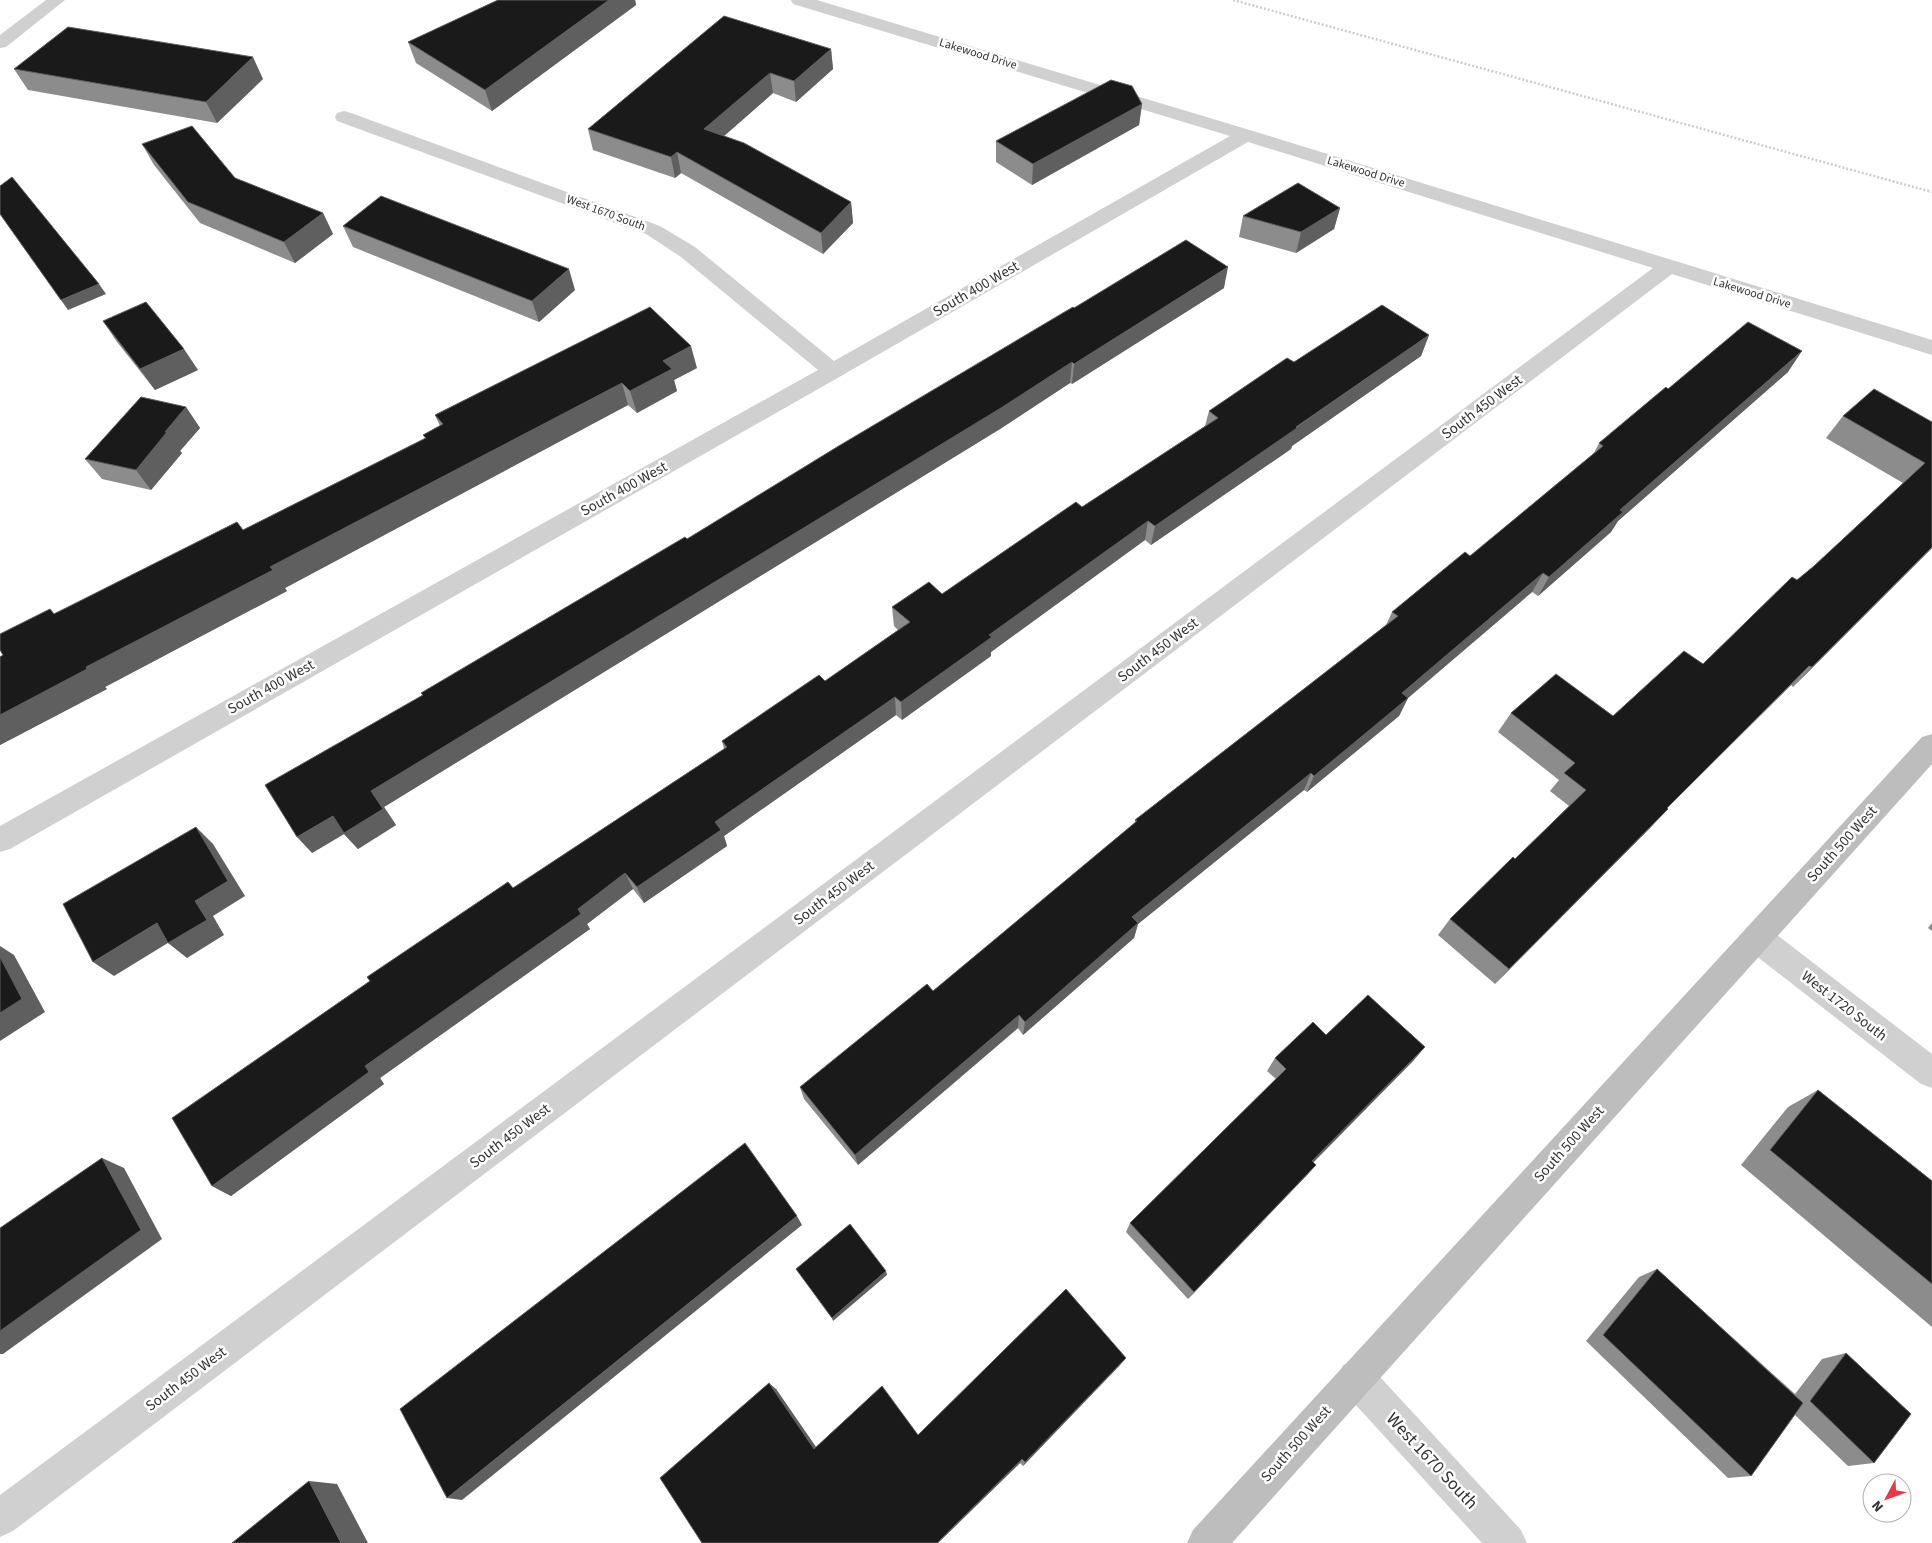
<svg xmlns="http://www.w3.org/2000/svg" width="1932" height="1543" font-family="'Source Sans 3',sans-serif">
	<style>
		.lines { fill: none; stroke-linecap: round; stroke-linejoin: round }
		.path { stroke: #cdcdcd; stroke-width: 2.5; stroke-dasharray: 2 2; stroke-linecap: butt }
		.street { fill: #d0d0d0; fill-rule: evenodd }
		.secondary { fill: #bdbdbd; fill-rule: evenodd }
		.wall { fill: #8c8c8c }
		.shaded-wall { fill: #5f5f5f }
		.building { fill: #1a1a1a; stroke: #5f5f5f }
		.labels { text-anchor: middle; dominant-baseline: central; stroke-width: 5; stroke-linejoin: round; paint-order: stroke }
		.far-street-label { font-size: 12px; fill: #333; stroke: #fff }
		.street-label { font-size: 15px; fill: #333; stroke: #fff }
		.near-street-label { font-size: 18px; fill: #333; stroke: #fff }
	</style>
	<rect width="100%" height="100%" fill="#fff"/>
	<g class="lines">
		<polyline class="path" points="1233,0 1932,192"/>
		<g class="street">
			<polygon points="46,0 65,0 6,47 0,48 0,35"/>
			<polygon points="791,0 817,0 1253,131 1932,340 1932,355 1672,274 13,1531 0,1537 0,1495 1653,268 1248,142 841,376 10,849 0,852 0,826 818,370 681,257 646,234 337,121 335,117 337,113 344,111 351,113 660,226 695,247 834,361 1230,136 793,4"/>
			<polygon points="1757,924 1768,928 1932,1054 1932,1088 1921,1084 1746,948 1742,938 1746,928"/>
			<polygon points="1356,1360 1369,1365 1521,1530 1527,1543 1482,1543 1343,1391 1338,1378 1343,1365"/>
		</g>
		<polygon class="secondary" points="1932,734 1932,764 1232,1543 1187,1543 1193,1530 1922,737"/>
	</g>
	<g class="wall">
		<polygon points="498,0 635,0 636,5 492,111 416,63 408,42"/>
		<polygon points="831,49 833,69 796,102 773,93 724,136 851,202 853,223 823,254 681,173 675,178 593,150 588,129"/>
		<polygon points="14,69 263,79 217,123 28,90"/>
		<polygon points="1142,104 1139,125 1032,185 996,162 996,141"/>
		<polygon points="142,144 235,178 323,213 333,234 295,263 200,223 154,165"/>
		<polygon points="1340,208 1334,229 1296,253 1239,237 1243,216"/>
		<polygon points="343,226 575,290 539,322 353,247"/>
		<polygon points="1224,288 1072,384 1070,383 1000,429 384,807 396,825 358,849 344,834 312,853 422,695 687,539 1074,308"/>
		<polygon points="103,321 198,370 155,390 117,342"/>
		<polygon points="1429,335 1421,356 1292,446 1291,449 1151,545 1145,540 991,652 991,656 902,720 896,715 724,836 727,846 644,903 633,889 587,924 590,929 380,1078 384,1084 231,1196 212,1186 513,888 724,749 722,741 825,681 898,630 894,626 892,607 942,594 1082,507 1205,426 1209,411 1294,362"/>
		<polygon points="697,368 674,380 677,391 637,413 628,405 285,588 287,591 105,687 107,689 0,745 0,657 3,655 55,613 243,530 425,438 423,435 440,426 435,415"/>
		<polygon points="1788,372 1618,521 1611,532 1538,596 1532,592 1408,698 1399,716 1307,792 1304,790 1138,924 1134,938 1023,1035 1018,1028 858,1165 804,1099 800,1087 933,991 1135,823 1135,820 1386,625 1392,612 1470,556 1594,453 1599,443 1668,389"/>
		<polygon points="186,407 200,428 180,451 182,453 151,490 102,479 85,459"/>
		<polygon points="1843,416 1932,422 1932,548 1793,687 1791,685 1667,808 1651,827 1495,984 1438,935 1450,919 1515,859 1569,806 1550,791 1559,780 1498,732 1511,713 1613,716 1703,664 1814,566 1903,483 1826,438"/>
		<polygon points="1932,923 1932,931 1928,928"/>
		<polygon points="1326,1035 1414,1060 1313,1162 1316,1165 1307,1175 1188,1299 1126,1232 1130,1223 1276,1079 1267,1071 1275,1058"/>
		<polygon points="1818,1090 1932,1181 1932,1327 1741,1165 1788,1107"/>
		<polygon points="1657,1269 1795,1394 1822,1359 1846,1353 1874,1463 1848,1466 1795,1415 1751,1476 1728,1478 1586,1341 1639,1277"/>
		<polygon points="1120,1365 1023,1466 1020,1463 938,1543 702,1543 776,1389 816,1447 918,1435"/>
	</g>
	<g class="shaded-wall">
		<polygon points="609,0 635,0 636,5 492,111 485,90"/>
		<polygon points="831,49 833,69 796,102 794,81"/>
		<polygon points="253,57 263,79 217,123 206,102"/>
		<polygon points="770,73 773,93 708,150 704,129"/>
		<polygon points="1142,104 1139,125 1032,185 1033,164"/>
		<polygon points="677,152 681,173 675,178 671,157"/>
		<polygon points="851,202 853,223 823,254 821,233"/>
		<polygon points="1340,208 1334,229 1296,253 1301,232"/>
		<polygon points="323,213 333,234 295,263 284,242"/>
		<polygon points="1228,267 1224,288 1072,384 1074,364"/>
		<polygon points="569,269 575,290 539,322 532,301"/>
		<polygon points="99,284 106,294 68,310 61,300"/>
		<polygon points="1429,335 1421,356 1292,446 1291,449 1151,545 1155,526"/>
		<polygon points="691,346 697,368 674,380 677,391 637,413 630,391 663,361"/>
		<polygon points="184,349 198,370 155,390 140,369"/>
		<polygon points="1802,351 1788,372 1618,521 1611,532 1538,596 1549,577 1620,510"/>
		<polygon points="1072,362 1070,383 1000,429 384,807 396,825 358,849 344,834 312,853 297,837 333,816 371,791"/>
		<polygon points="622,383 628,405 285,588 287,591 105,687 107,689 0,745 0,715 86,667 270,567"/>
		<polygon points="186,407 200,428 180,451 182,453 151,490 136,470 165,432"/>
		<polygon points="1148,521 1145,540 991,652 991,656 902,720 901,702 989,635"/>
		<polygon points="1932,547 1932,548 1793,687 1812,667"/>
		<polygon points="1543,573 1532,592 1408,698 1399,716 1307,792 1314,776 1402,693"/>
		<polygon points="1809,666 1791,685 1650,825"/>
		<polygon points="895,697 896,715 724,836 727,846 644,903 637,887 715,822"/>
		<polygon points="1311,773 1304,790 1138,924 1134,938 1023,1035 1025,1022 1132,917"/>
		<polygon points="1668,809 1651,827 1495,984 1509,969"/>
		<polygon points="196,827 213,844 245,896 213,916 224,935 187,958 168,943"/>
		<polygon points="625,873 633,889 587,924 590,929 380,1078 384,1084 231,1196 212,1186 365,1066"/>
		<polygon points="157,923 176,938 114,976 93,962"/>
		<polygon points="0,946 14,955 45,1012 0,1041"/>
		<polygon points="1019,1015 1018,1028 858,1165 855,1155"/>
		<polygon points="1425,1047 1414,1060 1304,1172 1312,1161"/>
		<polygon points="102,1158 124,1168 162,1239 3,1354 0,1354 0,1331"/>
		<polygon points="1316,1165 1307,1175 1188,1299 1194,1292"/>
		<polygon points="797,1216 802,1225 462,1500 447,1498"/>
		<polygon points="886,1271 887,1275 833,1321 832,1318"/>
		<polygon points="1126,1358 1120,1365 1023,1466 1025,1462"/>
		<polygon points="769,1383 776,1389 820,1453 814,1449"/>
		<polygon points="1022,1459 1020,1463 938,1543 937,1543"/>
		<polygon points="309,1481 337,1484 368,1543 341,1543"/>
	</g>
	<g class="building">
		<polygon points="498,0 609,0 485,90 408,42"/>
		<polygon points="724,16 831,49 794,81 770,73 704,129 744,143 851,202 821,233 677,152 671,157 588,129"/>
		<polygon points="68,27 253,57 206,102 14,69"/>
		<polygon points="1111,80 1132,86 1142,104 1033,164 996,141"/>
		<polygon points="192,126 235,178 323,213 284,242 188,202 142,144"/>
		<polygon points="12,177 99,284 61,300 0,214 0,186"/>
		<polygon points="1298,183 1340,208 1301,232 1243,216"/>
		<polygon points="381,196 569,269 532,301 343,226"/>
		<polygon points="1186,240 1228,267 1074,364 1072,362 1001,408 371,791 383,809 344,833 333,816 297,837 265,785 423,695 421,693 685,537 687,539 837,447 1073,307 1074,308"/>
		<polygon points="146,302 184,349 140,369 103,321"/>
		<polygon points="1382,305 1429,335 1296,427 1297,428 1155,526 1148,521 989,635 992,637 901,702 895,697 715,822 721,830 637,887 625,873 578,909 581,914 365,1066 369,1072 212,1186 172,1118 370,981 367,977 508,882 513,888 727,747 722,741 819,675 825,681 910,622 892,607 929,582 942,594 1076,502 1082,507 1218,418 1209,411 1287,358 1294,362"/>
		<polygon points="650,307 691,346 663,361 672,369 630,391 622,383 270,567 273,570 86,667 87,669 0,715 0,657 3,655 0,650 0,634 50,609 54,614 237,522 243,530 426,438 423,435 443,424 435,415"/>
		<polygon points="1748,322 1802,351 1620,510 1623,512 1549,577 1543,573 1402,693 1408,698 1314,776 1311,773 1132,917 1138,923 1025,1022 1019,1015 855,1155 800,1087 927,984 933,991 1137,821 1135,820 1398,616 1392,612 1465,552 1470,556 1603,446 1599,443 1666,387 1668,389"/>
		<polygon points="1874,389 1932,422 1932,547 1812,667 1809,666 1667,808 1668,809 1509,969 1450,919 1513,857 1515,859 1586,790 1564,773 1575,763 1511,713 1556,674 1613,716 1684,651 1703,664 1792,577 1797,580 1814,566 1925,463 1843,416"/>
		<polygon points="141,397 186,407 165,432 167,432 136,470 85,459"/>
		<polygon points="196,827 228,881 195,901 207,920 168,943 157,923 93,962 63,904"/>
		<polygon points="0,957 22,999 0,1013"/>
		<polygon points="1368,995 1425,1047 1312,1161 1316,1165 1194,1292 1130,1223 1286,1069 1275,1058 1313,1022 1326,1035"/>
		<polygon points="1818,1090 1932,1181 1932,1284 1770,1150"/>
		<polygon points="745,1143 797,1216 447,1498 400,1409"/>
		<polygon points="102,1158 141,1230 0,1331 0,1228"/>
		<polygon points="850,1224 886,1271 832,1318 796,1269"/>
		<polygon points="1657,1269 1803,1403 1751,1476 1603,1335"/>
		<polygon points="1066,1289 1126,1358 1025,1462 1022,1459 937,1543 702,1543 660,1478 769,1383 814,1449 882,1386 918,1435"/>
		<polygon points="1846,1353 1911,1414 1874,1463 1810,1401"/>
		<polygon points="309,1481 341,1543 232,1543"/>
	</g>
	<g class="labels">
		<g class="far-street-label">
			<text transform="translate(978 54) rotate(17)">Lakewood Drive</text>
			<text transform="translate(1366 172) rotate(17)">Lakewood Drive</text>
			<text transform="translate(606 213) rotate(20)">West 1670 South</text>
			<text transform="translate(1752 293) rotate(17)">Lakewood Drive</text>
		</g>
		<g class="street-label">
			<text transform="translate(976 289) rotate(-30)">South 400 West</text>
			<text transform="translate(1482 407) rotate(-37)">South 450 West</text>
			<text transform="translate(624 489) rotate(-29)">South 400 West</text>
			<text transform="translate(1158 650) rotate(-37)">South 450 West</text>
			<text transform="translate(271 687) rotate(-29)">South 400 West</text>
			<text transform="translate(1842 844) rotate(-48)">South 500 West</text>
			<text transform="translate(834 893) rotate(-37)">South 450 West</text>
			<text transform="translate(1844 1006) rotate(38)">West 1720 South</text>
			<text transform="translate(510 1136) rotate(-37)">South 450 West</text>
			<text transform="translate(1569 1144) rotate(-48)">South 500 West</text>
			<text transform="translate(186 1379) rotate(-37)">South 450 West</text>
			<text transform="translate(1296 1444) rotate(-48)">South 500 West</text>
		</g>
		<g class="near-street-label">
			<text transform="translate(1432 1461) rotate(47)">West 1670 South</text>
		</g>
	</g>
	<g transform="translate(1887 1498) rotate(229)"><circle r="24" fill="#ffffff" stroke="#adadad"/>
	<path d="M0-4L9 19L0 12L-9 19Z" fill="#e63946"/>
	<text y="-8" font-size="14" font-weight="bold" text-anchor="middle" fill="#333333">N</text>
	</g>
</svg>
